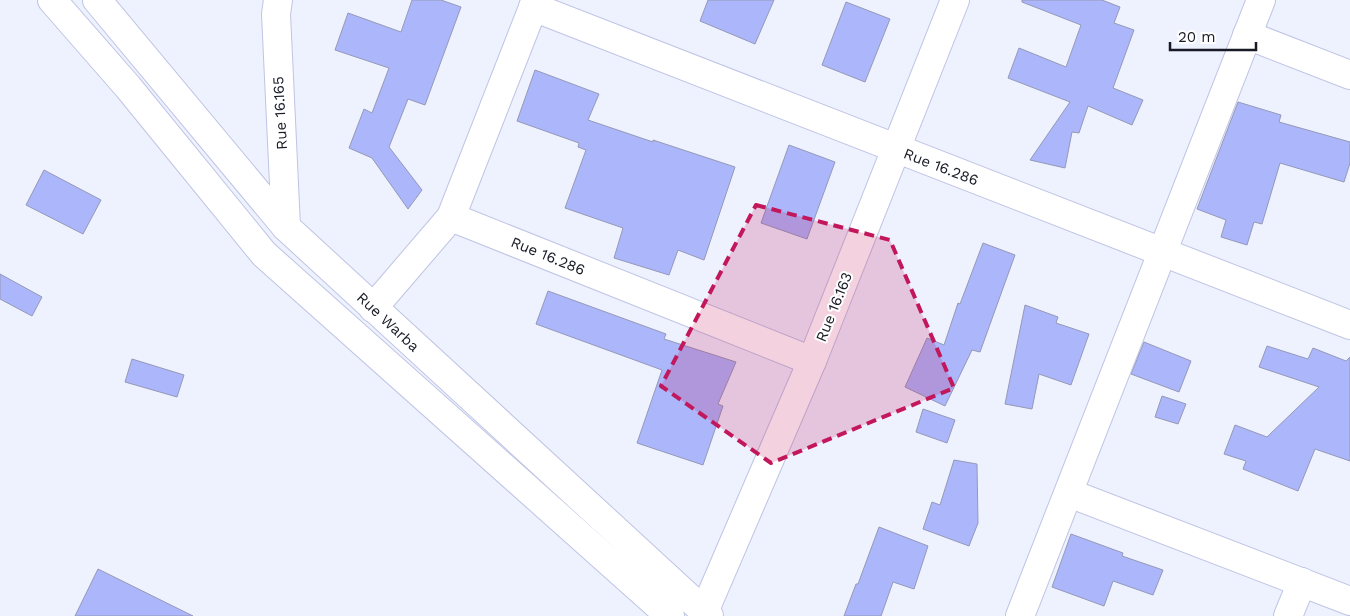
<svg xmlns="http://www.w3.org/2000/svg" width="1350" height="616" font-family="'Work Sans',sans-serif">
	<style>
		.building { fill: #acb6fa; stroke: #9499b8 }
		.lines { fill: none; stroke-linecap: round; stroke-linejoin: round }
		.minor-casing { stroke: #bfc4e4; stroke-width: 30 }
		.major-casing { stroke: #bfc4e4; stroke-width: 30 }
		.minor { stroke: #fff; stroke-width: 28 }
		.major { stroke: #fff; stroke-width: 28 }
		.marked { fill: #c2185b; fill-opacity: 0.2; stroke: #c2185b; stroke-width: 4; stroke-dasharray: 10 6; stroke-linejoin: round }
		.labels { text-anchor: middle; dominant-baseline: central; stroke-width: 4; stroke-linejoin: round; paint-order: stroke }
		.street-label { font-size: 15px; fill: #181a25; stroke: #fff }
	</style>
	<rect width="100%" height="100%" fill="#eef1fe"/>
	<g class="building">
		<polygon points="412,0 441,0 461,7 425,105 408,99 389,147 422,190 408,209 372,158 349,148 364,109 372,113 389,68 335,50 348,13 401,32"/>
		<polygon points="708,0 774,0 755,44 700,21"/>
		<polygon points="1022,0 1102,0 1120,7 1114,23 1134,30 1113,88 1143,100 1132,125 1088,106 1079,133 1072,132 1065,168 1030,160 1070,102 1008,78 1019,48 1066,67 1081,25 1022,2"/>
		<polygon points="846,2 890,19 865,82 822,65"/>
		<polygon points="535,70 599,94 588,120 653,142 653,140 735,167 704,260 678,250 669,275 614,258 623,228 565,208 586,150 578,147 579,143 517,121"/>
		<polygon points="1238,102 1281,115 1279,122 1350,142 1350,163 1344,182 1280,163 1262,224 1254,222 1247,245 1221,237 1226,220 1197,209"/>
		<polygon points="789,145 835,162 807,239 761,223"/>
		<polygon points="44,170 101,200 83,234 26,205"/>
		<polygon points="983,243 1015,255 980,352 972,350 945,406 905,387 927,338 944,345 958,303 960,304"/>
		<polygon points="0,274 42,297 32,316 0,299"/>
		<polygon points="548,291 666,334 664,339 736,362 718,404 723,406 703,465 637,443 662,370 536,324"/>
		<polygon points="1025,305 1058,317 1056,323 1089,334 1071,385 1039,374 1032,409 1005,404"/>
		<polygon points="1144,342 1191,361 1179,392 1131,374"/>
		<polygon points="1267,346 1308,359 1313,348 1346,361 1350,357 1350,461 1315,449 1298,491 1243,469 1246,461 1224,454 1235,425 1267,437 1319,387 1259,367"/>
		<polygon points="132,359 184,375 177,397 125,382"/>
		<polygon points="1162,396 1186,404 1178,424 1155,417"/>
		<polygon points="923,409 955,420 947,443 916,432"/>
		<polygon points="954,460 977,464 978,523 969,546 923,529 932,502 940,505"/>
		<polygon points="879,527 928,546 914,589 893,582 881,616 844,616 856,584 858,584"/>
		<polygon points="1071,534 1123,553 1122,556 1163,570 1153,595 1113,581 1104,606 1052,587"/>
		<polygon points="98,569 193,616 75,616"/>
	</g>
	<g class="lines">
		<g class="minor-casing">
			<g id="minor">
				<polyline points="278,0 276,14 286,227"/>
				<polyline points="533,7 1350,325"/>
				<polyline points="1247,35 1350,75"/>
				<polyline points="451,217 812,361"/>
				<polyline points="373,308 451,217 536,0"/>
				<polyline points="1069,493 1350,601"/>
				<polyline points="704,612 812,361 955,0"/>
				<polyline points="1020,616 1261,0"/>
				<polyline points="1288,616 1302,582"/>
			</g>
		</g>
		<g class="major-casing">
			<g id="major">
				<polyline points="52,0 128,87 264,254 670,616"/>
				<polyline points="97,0 286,227 709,616"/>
			</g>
		</g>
		<use href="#minor" class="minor"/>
		<use href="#major" class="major"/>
	</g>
	<path class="marked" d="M756,205L890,240L954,388L771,463L661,386Z"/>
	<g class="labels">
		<g class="street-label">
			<text transform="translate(280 113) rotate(-93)">Rue 16.165</text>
			<text transform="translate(941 167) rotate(21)">Rue 16.286</text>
			<text transform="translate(548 256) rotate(22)">Rue 16.286</text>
			<text transform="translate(834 307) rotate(-68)">Rue 16.163</text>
			<text transform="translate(388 322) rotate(43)">Rue Warba</text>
		</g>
	</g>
	<path d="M1170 42v8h86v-8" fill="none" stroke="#181a25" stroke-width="2.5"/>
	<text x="1178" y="42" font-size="15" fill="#181a25" stroke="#ffffff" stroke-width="4" paint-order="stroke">20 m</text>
</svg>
